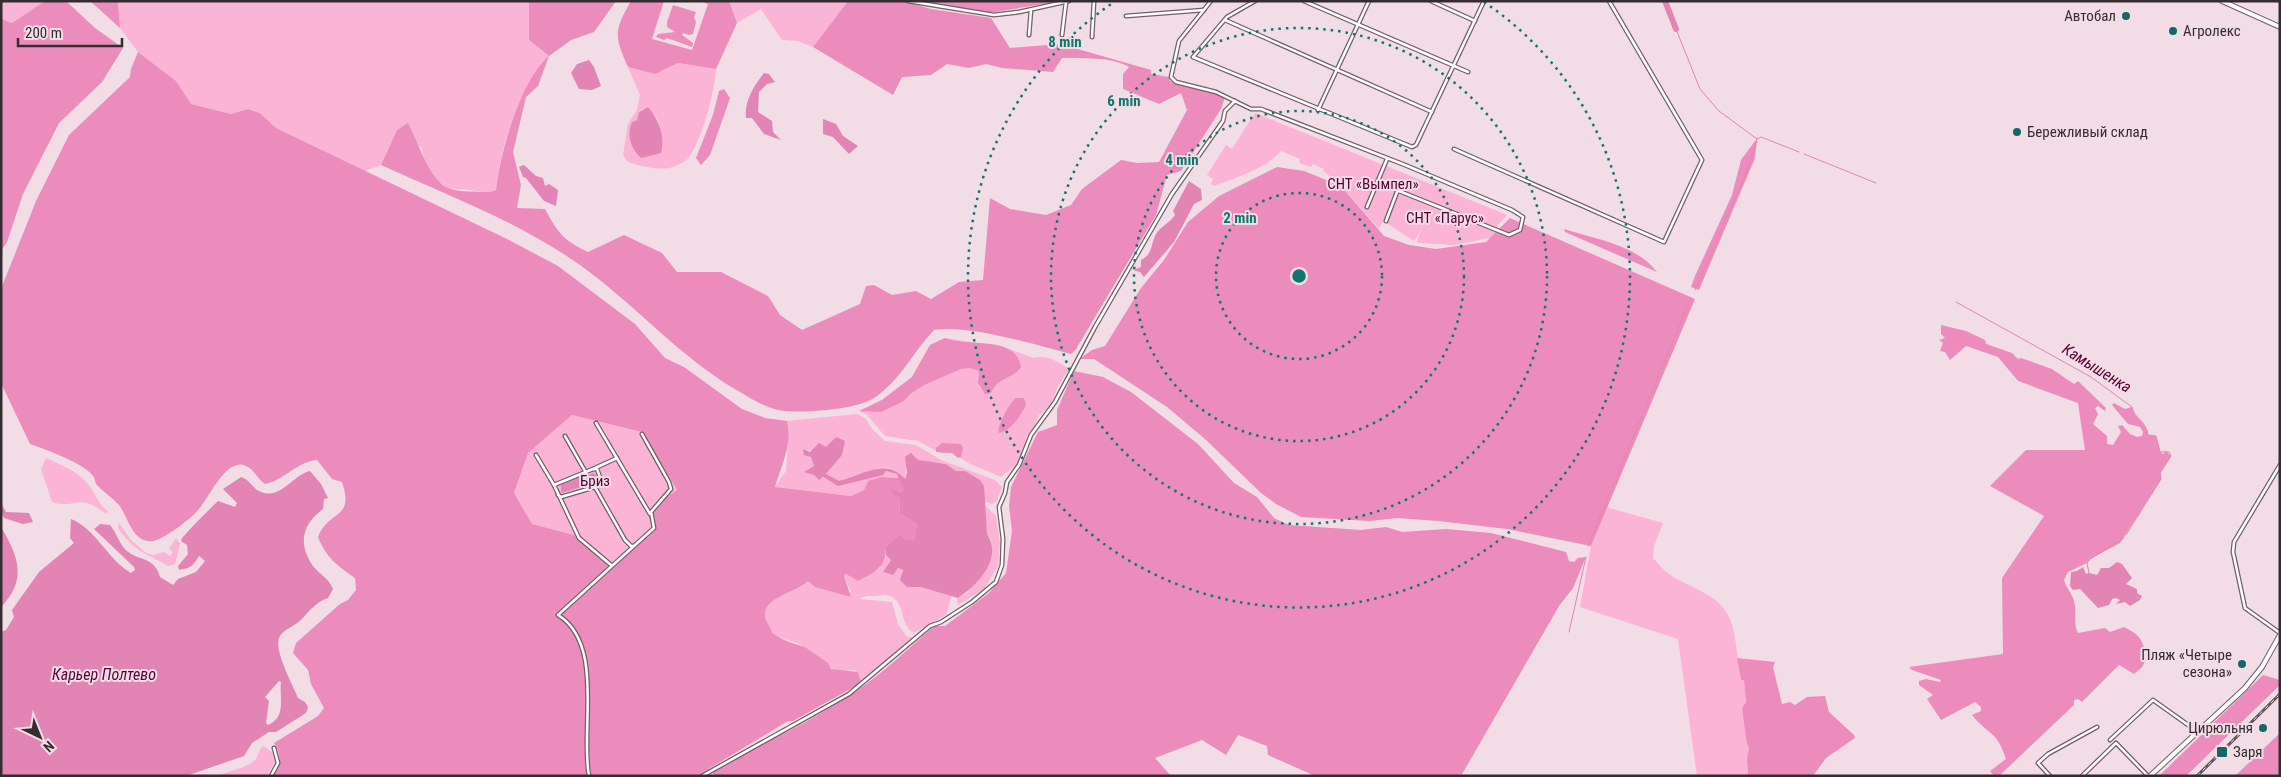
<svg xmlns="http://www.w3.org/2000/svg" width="2281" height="777" font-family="'Roboto Condensed',sans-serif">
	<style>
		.green { fill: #fbb3d6; fill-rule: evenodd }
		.forest { fill: #eb8cbc; fill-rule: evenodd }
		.water { fill: #e284b4; fill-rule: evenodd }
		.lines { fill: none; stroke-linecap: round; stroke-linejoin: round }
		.stream { stroke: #e284b4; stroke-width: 1 }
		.river { stroke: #e284b4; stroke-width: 6 }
		.street-casing { stroke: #725f68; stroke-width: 5 }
		.secondary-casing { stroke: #725f68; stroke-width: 6 }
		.street { stroke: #fff; stroke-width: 2.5 }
		.secondary { stroke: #fff; stroke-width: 4 }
		.rail-casing { stroke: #5f5459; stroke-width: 3 }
		.rail { stroke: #f2dce6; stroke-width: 1; stroke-dasharray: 4; stroke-linecap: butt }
		.ring { fill: none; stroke: #0f766e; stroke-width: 2.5; stroke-dasharray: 2.5 5 }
		.poi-dot { fill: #166568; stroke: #f2dce6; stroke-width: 2 }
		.labels { text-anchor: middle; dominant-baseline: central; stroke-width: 4; stroke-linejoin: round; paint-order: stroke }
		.poi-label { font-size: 15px; fill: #342c30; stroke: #f2dce6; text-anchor: end }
		.park-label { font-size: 15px; fill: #560037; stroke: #f2dce6 }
		.water-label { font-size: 16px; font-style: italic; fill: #59023a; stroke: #f2dce6 }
		.centre { fill: #0f766e; stroke: #f2dce6; stroke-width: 2.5 }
		.ring-label { font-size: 15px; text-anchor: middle; font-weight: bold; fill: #0f766e; stroke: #f2dce6; stroke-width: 4; stroke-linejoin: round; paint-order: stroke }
	</style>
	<rect width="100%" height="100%" fill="#f2dce6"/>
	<g class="green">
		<polygon points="1,1 45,1 12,23 1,19"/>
		<path d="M118,1H529V40L549,56C540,70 529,84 521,99C508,126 499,161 496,190L490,192L447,188L438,181L425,162L421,147L397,130L381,165L365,171L276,128L260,113L248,109L231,114L190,104L176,81L138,52L120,28Z"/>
		<polygon points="729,1 848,1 813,47 798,41 782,40 761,9 737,23"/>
		<path d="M678,63L716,69C714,94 703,137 689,157C686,162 674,167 669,168C655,170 641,166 628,162L623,155L628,124L637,110L640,95L628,67L655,74ZM648,107L658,120L663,146L632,122L637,120L639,111Z"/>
		<path d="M1255,113L1507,215L1497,226L1498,233L1490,240L1489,238L1455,245L1419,243L1417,242L1421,230L1414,241L1383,221L1379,229L1339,183L1323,171L1324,169L1313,164L1311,167L1299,163L1300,159L1281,151C1265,170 1236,177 1214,186L1211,184L1213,179L1207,175L1226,145L1232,149Z"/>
		<path d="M945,338L1004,347L1034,358C1048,354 1058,362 1069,369L1058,386L1051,405L1039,415L1034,427L1027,435L1019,463L1001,477L970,464L952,453H940L918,441L885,436L867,415L859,411L882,400L912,377L930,345Z"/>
		<path d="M857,414L866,419L872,429L885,441L916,445L941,460L995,480L1002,487L997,501L992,504L984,501V486L965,471H956L946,464L907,460L905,480C882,450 864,483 838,481C835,480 830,478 827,477L826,474L842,455V448C830,447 810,452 803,450L811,457L814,466L805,472L814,475L819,480L822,477L838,486L886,471L897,474L899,478L881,477L868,481L864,490L851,496L775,487L786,471L789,428L787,421Z"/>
		<polygon points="572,415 642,432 677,491 647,511 654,531 610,568 574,535 532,524 514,493 528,453"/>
		<path d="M46,458C61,465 76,470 87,483C95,491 98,505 108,511L106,514C78,491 75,510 52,502L41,469Z"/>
		<polygon points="984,505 996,516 1000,543 998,566 984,589 958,605 957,599 968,592 992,551 991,539 987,534"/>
		<path d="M1606,507L1663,523L1654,546L1653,558C1658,563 1663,570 1669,574C1690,589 1719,593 1730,619C1737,637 1737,660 1741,680L1744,679L1746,702L1742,708L1749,747L1747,760L1748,776H1697L1678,639L1580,607L1591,546Z"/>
		<path d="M119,523L131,540L146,553L153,555L164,552L170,556L173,552L169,549L176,538L180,544L175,564L168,566C145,552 135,553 118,528Z"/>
		<path d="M886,555L891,560L883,572L890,575L898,567L901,568L907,587H921L952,595L946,615L914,633C898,625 907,598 886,595C882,594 879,596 875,596C869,596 865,595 860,599L892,602L898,624L907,637H912L861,683L855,670C819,674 823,655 797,643C789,640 780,638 772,633C771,627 767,624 765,619C758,602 793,591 804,585L808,581L851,592L844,576L846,574L858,581L879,569Z"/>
		<path d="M263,746L272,752L275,761L267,776H218C230,770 245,769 255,760C259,756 258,750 263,746Z"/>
	</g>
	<g class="forest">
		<polygon points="45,1 66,1 95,28 123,48 102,82 59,123 23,194 7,242 1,251 1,19 12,23"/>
		<polygon points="90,1 118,1 120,28"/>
		<path d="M529,1H616L594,32L571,40L549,56L538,86L526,97L513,152L521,185L517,208L545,209C558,233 563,240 588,252L624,235L662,253L677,272H721L768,296L780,315L802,330L860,304L866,286L874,285L892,295L916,291L931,299L959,282L983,280L990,198L1010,209L1046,215L1071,205L1082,189L1121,160L1137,163L1159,162L1187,110L1181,93L1159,104L1123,89V74L1129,67C1110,56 1083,59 1062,58L1053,72L1002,68L986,64L969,68L947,64L931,75L902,77L893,95L813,47L848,1H903L931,9L991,18L1010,48L1060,44L1151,70V74L1169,77L1170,81L1225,97L1221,109L1181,171L1167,175L1156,215L1076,349L1071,354C1035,345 969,324 934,330C913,352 900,381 874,398C861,406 842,408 827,410C811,411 793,413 778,410C764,407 752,399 740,392C680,358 636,305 580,265C519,222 449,196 381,165L397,130L408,123C417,140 430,181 448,188C460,193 477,191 490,192L496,190C500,153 520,81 549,56L529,40Z"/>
		<path d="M631,1H664L652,39L692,50L708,4L700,1H729L737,23L716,69L678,63L655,74L628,67C614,35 614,31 631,1Z"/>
		<polygon points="916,1 1061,1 995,12 979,12"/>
		<polygon points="673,5 696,12 694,17 696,22 693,34 689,35 683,33 682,35 693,43 692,47 667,38 664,40 656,37 658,34 675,32 667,27 667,22"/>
		<path d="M138,52L176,81L191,104L231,114L248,109L260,113L276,128L507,239L558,266L635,324L665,358L684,367L742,409L765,418L787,421C793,444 781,466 775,487L851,496L864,490L868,481L881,477L899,478L903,490L901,492L892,490L899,495L900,514L917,524L914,540H905L900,534L885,547C888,567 873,573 858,581L846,574L844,576L851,597L815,587L808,581C798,592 763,597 765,616C765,622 771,626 772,633L786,641L805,647L828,663L831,669L858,672L861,683L793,721H788L697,776H273C282,765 281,755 274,743L318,716L324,708L311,684L308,670L293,653L296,643L340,604L348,600L356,590L355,578C337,565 327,559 318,537C329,509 355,520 342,482L332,479L317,460C296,462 285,480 265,484C258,480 254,469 246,466C227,456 208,499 199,509C192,518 163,540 153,541C133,544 128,517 119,505C112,497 103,492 96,484C95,482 95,479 94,477C84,463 47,450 30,444L1,383V289L36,201L69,135L130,77L131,69ZM572,415L642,432L677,490L647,512L654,531L610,568L574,535L532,524L514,493L528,453Z"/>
		<polygon points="724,89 730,98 710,155 701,165 696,158 713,115 719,91"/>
		<polygon points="1755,141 1757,141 1755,158 1699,290 1691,287 1695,276 1732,195 1741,160"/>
		<polygon points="1277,167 1304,171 1341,186 1384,236 1409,245 1436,249 1486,242 1510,218 1695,299 1591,546 1507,529 1438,521 1398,518 1369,521 1301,517 1276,504 1261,493 1205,439 1167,407 1094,359 1079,359 1092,350 1105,346 1141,288 1164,260 1188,222 1219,196"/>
		<path d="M1564,229C1595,239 1637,245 1657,272L1565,232Z"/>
		<path d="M1941,325L1966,331L1985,340L1986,344L2012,353L2018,359L2021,358L2052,369L2074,384L2078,381L2106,408L2105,411L2098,406L2095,408L2098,414L2093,424L2107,436V444L2113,445L2121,432L2118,426L2122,425L2130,434L2137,437L2142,436L2143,432L2140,427L2128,424L2112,405L2114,403L2125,409L2132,407C2134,419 2146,421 2148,435L2156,436L2160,452L2163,454L2166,451L2171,456L2160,473L2161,479L2120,543L2090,559L2087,563L2068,572L2064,580C2066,587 2070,591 2073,598C2078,609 2072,622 2078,633L2105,628L2110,632L2124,627C2142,636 2142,640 2147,658L2142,667L2134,674L2119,665L2082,702L2078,699L2074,700V705L1999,776H1994L1990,771L2006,759C1996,729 1989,736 1972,715L1981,711V707L1975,702L1941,720L1927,699L1933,695L1919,685V681L1926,679L1940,682L1941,680L1912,670L1909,667L2003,654L2002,578L2044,516L1990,486L2026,450H2085L2078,403L2018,381L1998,357L1966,346L1950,360L1945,352L1940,351L1943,343L1939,340L1945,338L1941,334Z"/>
		<path d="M945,338C969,348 1015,334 1021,367C1013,379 998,377 991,393L985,394L978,383L979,371L970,368L961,369L924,385L910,394L904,401L881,412L859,411L882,400L912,377L930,345Z"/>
		<path d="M1074,371L1103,377L1131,392L1198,444L1234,483L1257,497L1274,518L1289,525L1361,530L1386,527L1402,532L1446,529L1491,533L1566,552L1569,561L1574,562L1578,558L1586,557L1573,588L1559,606L1461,776H1315L1268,755L1267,746L1238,735L1226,755L1202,740L1155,758L1171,776H715L712,773C758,745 807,724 852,694C882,674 908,649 934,626H945L989,593L1006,573L1012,531L1009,506L1011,487L1038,432L1057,425V410Z"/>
		<path d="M1016,398H1024L1026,405C1019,417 1013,429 999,433C996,427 1010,402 1016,398Z"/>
		<polygon points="942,443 961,444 963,448 961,457 958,458 952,453 936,452 936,448"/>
		<polygon points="1737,658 1775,662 1773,667 1782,704 1790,702 1795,705 1807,697 1825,696 1829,712 1854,735 1855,738 1826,758 1813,776 1748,776 1747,760 1749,747 1747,744 1742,708 1746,702 1744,680 1741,680"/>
		<polygon points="2263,675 2280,680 2280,685 2186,776 2159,776"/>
		<polygon points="2280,733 2280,776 2235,776"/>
	</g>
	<g class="water">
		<polygon points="589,60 594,67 601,86 592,90 579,89 571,73 577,64"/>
		<path d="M764,73L769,74L775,82L767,84L759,92L758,112L772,121L773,132L781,140L764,134L752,118H746C744,101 754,86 764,73Z"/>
		<path d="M648,107C658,118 666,138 661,153L641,158C631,148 626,136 632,122L637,120L639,112Z"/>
		<polygon points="823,119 836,124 843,136 858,146 849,154 833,137 823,134"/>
		<polygon points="524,165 536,176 543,178 545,186 549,184 558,190 556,206 544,201 526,178 523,177 519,167"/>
		<path d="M1189,181L1201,189L1202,200L1194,204L1174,242L1144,277L1140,272L1133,270L1141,267V260C1152,255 1151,245 1155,236C1159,227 1170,223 1175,215L1173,211Z"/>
		<path d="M836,437L845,441L842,455L826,474L839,481C865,475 885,457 905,479L907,473L905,457L911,453L918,460L946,464L956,471H965L980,480L984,486L987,534C1003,558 978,585 958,598L921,587H907L900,580L903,570L898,568L893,575L883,572L891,560L886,555L885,547L900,534L905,540H914L917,524L900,514L899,496L894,495L891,489L901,492L903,490L897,474L886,471L883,475L838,486L823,477L819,480L814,475L804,472L814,466L811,457L804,455L803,449L810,452L819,443L826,447Z"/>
		<path d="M310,471L321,484L328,498L324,499L323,509C303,524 297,542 313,566C319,574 329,578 333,589L328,598C317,601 308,612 301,620C295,626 284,629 280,636C272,648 293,685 298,698L305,702L308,707L306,713L276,732H269L252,743L244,756L186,776H1V632L6,630L14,617L12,610L39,572L74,543L70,538L71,519C96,529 108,560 131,573L135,570L134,567L94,529L100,524L110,525C117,533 120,546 127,551C139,561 155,557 160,577L173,585L178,579L196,572L205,561L199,556C193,566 191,568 179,570L178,566L188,554L187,545L181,541L182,538C194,524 205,514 218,501L235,507L237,503L223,489L241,477C250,479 253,491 264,493C283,497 293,475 310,471ZM279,681L281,682C279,697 287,717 268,725L266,723L269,701L265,697Z"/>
		<polygon points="594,473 598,478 595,483 561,493 561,483"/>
		<polygon points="1,503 6,512 29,513 33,522 23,524 4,518 1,512"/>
		<path d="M1,527C19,557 27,580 1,607Z"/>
		<polygon points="2117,562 2122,564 2132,578 2126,584 2137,589 2137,593 2142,596 2140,600 2130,606 2125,602 2116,604 2120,600 2116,598 2112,599 2109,605 2098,608 2080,589 2073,590 2070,586 2071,572 2077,571 2083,567 2086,574 2089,573 2097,575 2101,568 2109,568"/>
	</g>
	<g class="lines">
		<g class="stream">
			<polyline points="1676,29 1700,89 1719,111 1757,139 1761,137 1799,152"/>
			<polyline points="1804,154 1876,183"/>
			<polyline points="1695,290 1747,171 1757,139"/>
			<path d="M1956,302L2091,377L2132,407C2134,419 2146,420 2148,435L2156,436L2160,452H2169L2171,456L2160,473L2161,479L2126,535"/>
			<polyline points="1588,546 1691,298"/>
			<polyline points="2089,573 2087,563 2090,559 2124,538"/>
			<polyline points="1569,632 1586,557"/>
		</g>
		<polyline class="river" points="1665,1 1676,29"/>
		<g class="street-casing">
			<g id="street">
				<polyline points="908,1 994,15 1019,12 1069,1"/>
				<polyline points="1211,1 1179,41 1171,77 1176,82 1216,92 1251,109 1261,109 1405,165 1512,210 1523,217 1520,230 1509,235 1399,191 1397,192 1386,221"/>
				<polyline points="1255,1 1227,17 1193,57 1412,147 1416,145 1484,1"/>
				<polyline points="1304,1 1468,72"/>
				<polyline points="1431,1 1475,21"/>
				<polyline points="1126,16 1204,10"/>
				<polyline points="1225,20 1432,112"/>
				<polyline points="1029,35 1031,10"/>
				<polyline points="1062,35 1066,2"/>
				<polyline points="1092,37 1094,1"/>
				<polyline points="1318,110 1369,1"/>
				<polyline points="1454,149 1664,242 1702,160 1609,1"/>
				<polyline points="1367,207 1387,159"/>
				<polyline points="596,423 650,514"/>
				<polyline points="565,436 585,471"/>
				<polyline points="536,455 554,485 579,538 611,565"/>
				<polyline points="2280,465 2234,542 2233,552 2245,608 2280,633"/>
				<polyline points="593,469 617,458"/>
				<polyline points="554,485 593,469 597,469 601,480 595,487 561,497 558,495"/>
				<polyline points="595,487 625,540 631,546 634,546 654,528 651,512 671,489 669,482 642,434"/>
				<polyline points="2110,740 2153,700 2198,732"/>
				<polyline points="271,776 278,763 274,748"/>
				<path d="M589,776C580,729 605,644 558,615L634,546"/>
				<polyline points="702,776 849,694 930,626 941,622 972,602 996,582 1002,565 1003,539 999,507 1005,493 1007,482 1019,465 1031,435 1055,402 1095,327 1172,194 1223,121 1225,111 1235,101"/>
				<polyline points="2050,776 2038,763 2048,754 2097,727"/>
				<polyline points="2082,776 2116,743 2148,776"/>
			</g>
		</g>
		<g class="secondary-casing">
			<g id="secondary">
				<polyline points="2222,1 2280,27"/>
				<polyline points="2150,776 2245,688 2262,667 2280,635"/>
			</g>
		</g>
		<use href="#street" class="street"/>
		<use href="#secondary" class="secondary"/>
		<g class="rail-casing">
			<polyline id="rail" points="2197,776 2280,694"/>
		</g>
		<use href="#rail" class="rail"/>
	</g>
	<g class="ring">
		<circle cx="1299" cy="276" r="83"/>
		<circle cx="1299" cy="276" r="165"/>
		<circle cx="1299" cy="276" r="248"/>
		<path d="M1484 2A331 331 0 1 1 1114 2"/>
	</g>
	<g class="poi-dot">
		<circle cx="2126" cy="16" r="5"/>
		<circle cx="2173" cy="31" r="5"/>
		<circle cx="2017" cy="132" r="5"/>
		<circle cx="2242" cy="664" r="5"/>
		<circle cx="2263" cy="728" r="5"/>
		<rect x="2216" y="746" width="12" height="12" rx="2.5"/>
	</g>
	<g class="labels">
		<g class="poi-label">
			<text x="2116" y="16">Автобал</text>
			<text x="2183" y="31" text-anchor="start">Агролекс</text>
			<text x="2027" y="132" text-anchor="start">Бережливый склад</text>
			<text x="2232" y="655">Пляж «Четыре<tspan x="2232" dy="17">сезона»</tspan></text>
			<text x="2253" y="728">Цирюльня</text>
			<text x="2233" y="752" text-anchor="start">Заря</text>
		</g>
		<g class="park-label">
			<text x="1373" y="184">СНТ «Вымпел»</text>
			<text x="1445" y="218">СНТ «Парус»</text>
			<text x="595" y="481">Бриз</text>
		</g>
		<g class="water-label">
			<text transform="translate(2097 368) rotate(32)">Камышенка</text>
			<text x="104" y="674">Карьер Полтево</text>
		</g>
	</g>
	<circle cx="1299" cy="276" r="8" class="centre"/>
	<g class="ring-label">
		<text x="1065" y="47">8 min</text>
		<text x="1124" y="106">6 min</text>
		<text x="1182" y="165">4 min</text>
		<text x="1240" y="223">2 min</text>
	</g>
	<rect width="2281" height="777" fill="none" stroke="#342c30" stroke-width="5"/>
	<g transform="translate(40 737) rotate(137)" stroke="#f2dce6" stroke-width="4" paint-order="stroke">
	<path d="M0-4L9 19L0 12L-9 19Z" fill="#342c30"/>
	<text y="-8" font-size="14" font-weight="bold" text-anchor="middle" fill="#342c30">N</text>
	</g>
	<path d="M18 38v8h104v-8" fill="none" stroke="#342c30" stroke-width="2.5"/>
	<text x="25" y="38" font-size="15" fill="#342c30" stroke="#f2dce6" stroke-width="4" paint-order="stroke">200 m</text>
</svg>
